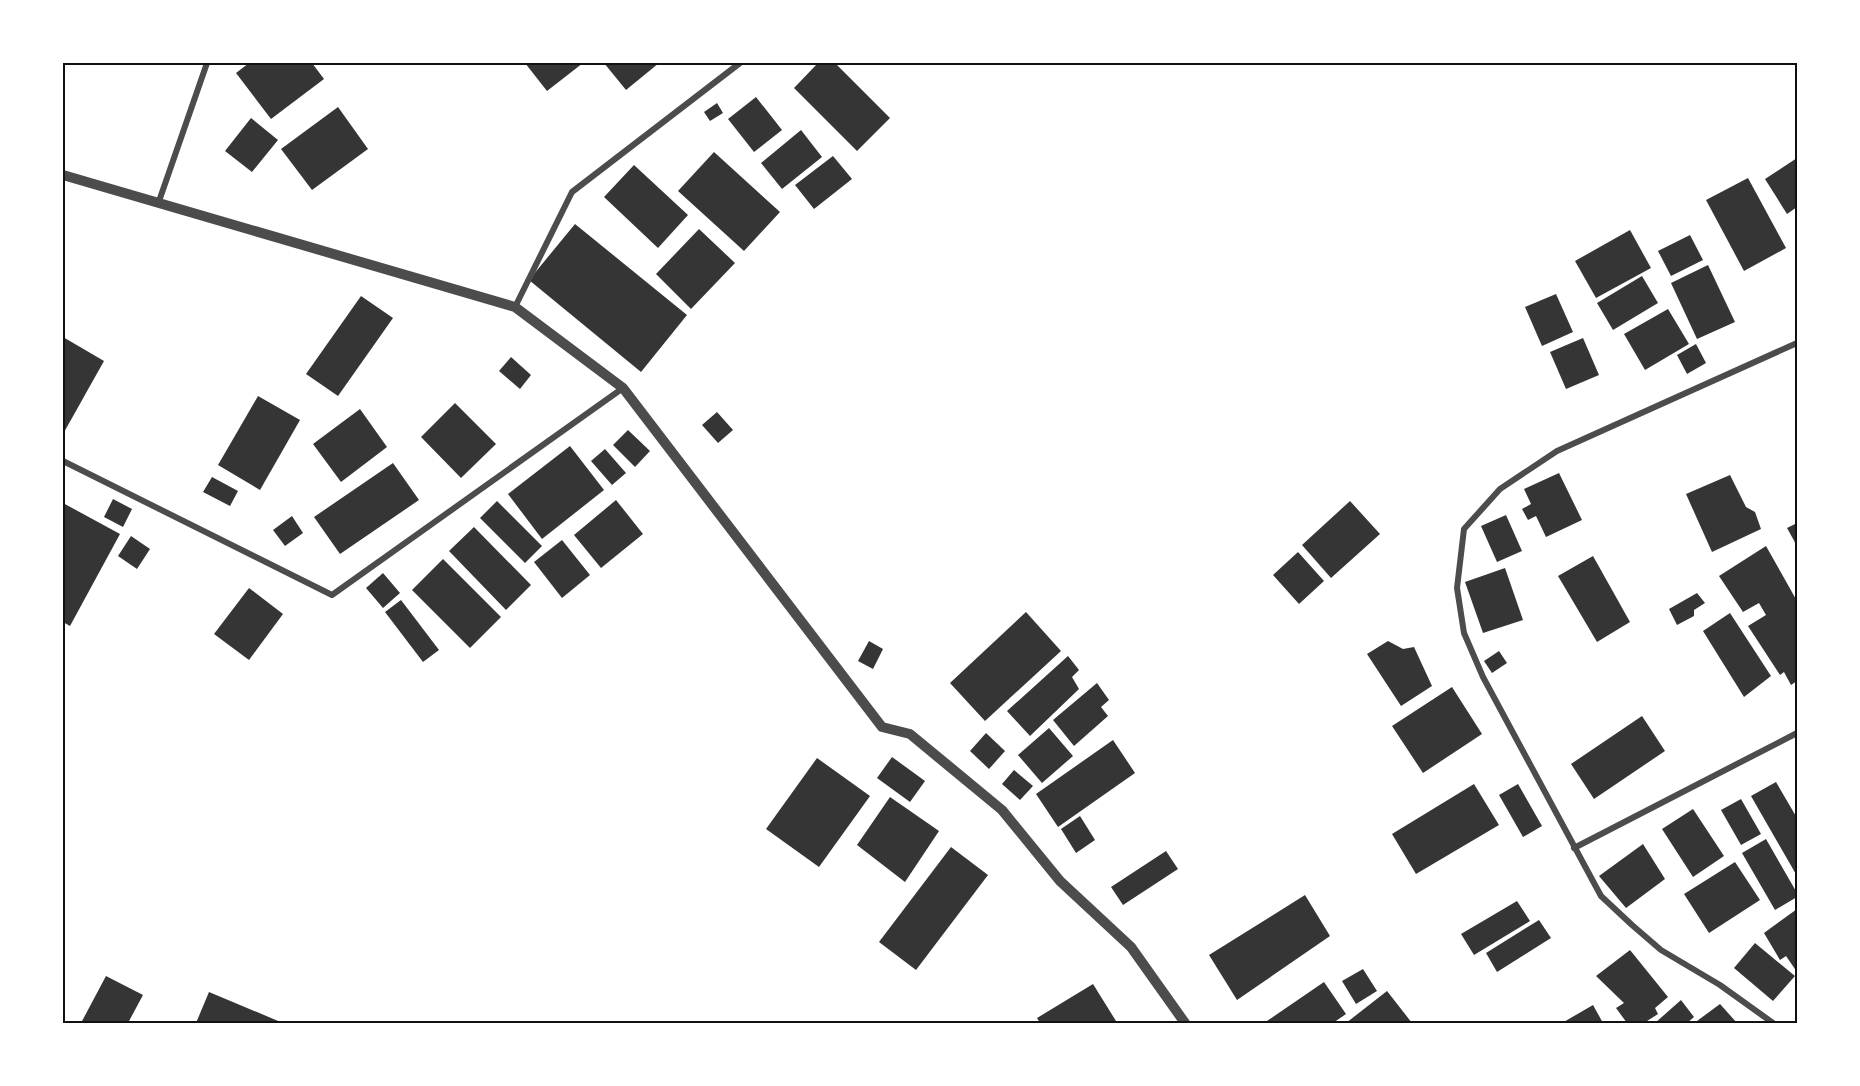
<svg xmlns="http://www.w3.org/2000/svg" width="1860" height="1086" font-family="Mulish,sans-serif">
	<style>
		.building { fill: #353535 }
		.lines { fill: none; stroke-linecap: round; stroke-linejoin: round }
		.minor { stroke: #4c4c4c; stroke-width: 6 }
		.tertiary { stroke: #4c4c4c; stroke-width: 10 }
		.neatline { fill: none; stroke: #111; stroke-width: 2 }
	</style>
	<rect width="100%" height="100%" fill="#fff"/>
	<g class="building">
		<polygon points="249,63 312,63 324,79 271,119 236,73"/>
		<polygon points="525,63 583,63 547,91"/>
		<polygon points="604,63 659,63 626,90"/>
		<polygon points="818,63 835,63 890,118 857,151 794,88"/>
		<polygon points="756,97 782,130 754,152 728,119"/>
		<polygon points="717,103 723,113 710,121 704,112"/>
		<polygon points="338,107 368,149 312,190 281,149"/>
		<polygon points="251,118 278,140 252,172 225,151"/>
		<polygon points="801,130 822,157 782,189 761,163"/>
		<polygon points="714,152 780,212 744,251 678,191"/>
		<polygon points="833,156 852,179 814,209 795,185"/>
		<polygon points="1797,158 1797,207 1787,214 1765,179"/>
		<polygon points="634,165 688,215 658,248 604,197"/>
		<polygon points="1748,178 1786,248 1744,271 1706,200"/>
		<polygon points="575,224 687,315 641,372 529,280"/>
		<polygon points="699,229 735,263 691,309 656,274"/>
		<polygon points="1630,230 1651,268 1596,298 1575,261"/>
		<polygon points="1690,235 1703,260 1671,276 1658,251"/>
		<polygon points="1708,265 1735,322 1697,339 1671,283"/>
		<polygon points="1642,276 1658,303 1613,330 1597,303"/>
		<polygon points="1556,294 1573,332 1542,346 1525,307"/>
		<polygon points="361,296 393,318 338,396 306,374"/>
		<polygon points="1668,309 1689,344 1645,370 1624,334"/>
		<polygon points="63,337 104,361 63,434"/>
		<polygon points="1583,338 1599,375 1566,389 1550,352"/>
		<polygon points="1696,344 1706,363 1687,374 1677,355"/>
		<polygon points="511,357 531,375 520,389 499,371"/>
		<polygon points="258,396 300,420 260,490 218,465"/>
		<polygon points="455,403 496,444 461,478 421,437"/>
		<polygon points="360,409 387,447 341,482 313,444"/>
		<polygon points="717,412 733,430 718,443 702,425"/>
		<polygon points="628,430 650,451 635,467 613,445"/>
		<polygon points="570,446 604,490 542,539 508,494"/>
		<polygon points="605,449 626,473 612,485 591,461"/>
		<polygon points="393,463 419,500 340,554 314,517"/>
		<polygon points="1559,473 1582,520 1546,537 1536,516 1528,520 1522,509 1531,504 1524,489"/>
		<polygon points="1730,475 1746,507 1755,512 1761,529 1712,552 1686,494"/>
		<polygon points="212,477 238,491 230,506 203,492"/>
		<polygon points="113,499 132,509 123,527 104,517"/>
		<polygon points="616,500 643,534 601,568 574,535"/>
		<polygon points="497,501 542,546 525,563 480,518"/>
		<polygon points="1350,501 1380,534 1331,578 1302,545"/>
		<polygon points="63,503 120,534 70,626 63,622"/>
		<polygon points="1506,515 1522,551 1497,562 1481,526"/>
		<polygon points="292,516 303,533 285,546 273,530"/>
		<polygon points="1797,523 1797,546 1787,528"/>
		<polygon points="474,527 531,585 506,610 449,551"/>
		<polygon points="131,536 150,549 137,569 118,556"/>
		<polygon points="562,540 590,575 562,598 534,562"/>
		<polygon points="1766,546 1797,601 1797,681 1791,685 1784,672 1780,675 1748,626 1766,615 1759,603 1743,612 1719,576"/>
		<polygon points="1298,552 1324,581 1299,604 1273,575"/>
		<polygon points="1593,556 1630,622 1597,642 1558,576"/>
		<polygon points="443,559 501,617 470,648 412,590"/>
		<polygon points="1505,568 1523,620 1483,633 1465,582"/>
		<polygon points="383,573 400,593 383,608 366,588"/>
		<polygon points="249,588 283,614 249,660 214,634"/>
		<polygon points="1697,593 1705,603 1694,610 1694,616 1677,625 1669,609"/>
		<polygon points="401,600 439,650 423,662 385,612"/>
		<polygon points="1026,612 1061,651 985,721 950,683"/>
		<polygon points="1730,613 1771,676 1744,697 1703,631"/>
		<polygon points="869,641 883,649 873,669 858,661"/>
		<polygon points="1388,641 1403,649 1414,647 1432,686 1401,706 1367,654"/>
		<polygon points="1499,651 1507,663 1492,673 1484,661"/>
		<polygon points="1068,656 1079,670 1072,677 1079,689 1030,736 1007,711"/>
		<polygon points="1097,683 1109,700 1101,707 1108,716 1074,746 1053,720"/>
		<polygon points="1452,687 1482,734 1423,773 1392,726"/>
		<polygon points="1642,716 1665,751 1594,799 1571,764"/>
		<polygon points="1049,728 1073,756 1042,783 1018,755"/>
		<polygon points="986,733 1005,751 989,769 970,751"/>
		<polygon points="1113,740 1135,773 1058,827 1036,794"/>
		<polygon points="892,757 925,781 910,802 877,778"/>
		<polygon points="817,758 870,796 819,867 766,829"/>
		<polygon points="1014,770 1033,786 1020,800 1002,784"/>
		<polygon points="1776,782 1797,818 1797,876 1751,796"/>
		<polygon points="1474,784 1499,825 1416,874 1392,834"/>
		<polygon points="1518,784 1542,826 1523,837 1499,795"/>
		<polygon points="890,797 939,831 905,882 857,845"/>
		<polygon points="1741,799 1761,834 1741,845 1721,810"/>
		<polygon points="1693,809 1724,856 1693,877 1662,829"/>
		<polygon points="1080,816 1095,840 1076,853 1061,829"/>
		<polygon points="1766,839 1797,893 1797,897 1775,910 1742,853"/>
		<polygon points="1643,844 1665,879 1626,908 1599,876"/>
		<polygon points="951,847 988,875 916,970 879,942"/>
		<polygon points="1166,851 1178,869 1123,905 1111,887"/>
		<polygon points="1735,862 1760,900 1709,933 1684,894"/>
		<polygon points="1305,895 1330,936 1237,1000 1209,955"/>
		<polygon points="1517,901 1530,921 1474,955 1461,934"/>
		<polygon points="1797,909 1797,972 1786,956 1780,960 1764,933"/>
		<polygon points="1539,920 1551,938 1497,972 1486,953"/>
		<polygon points="1755,943 1795,976 1773,1001 1734,968"/>
		<polygon points="1630,950 1668,997 1655,1008 1658,1014 1644,1023 1627,1023 1616,1008 1624,1003 1596,976"/>
		<polygon points="1363,969 1377,991 1356,1004 1342,981"/>
		<polygon points="106,976 143,995 128,1023 81,1023"/>
		<polygon points="1324,982 1346,1014 1333,1023 1268,1023 1267,1021"/>
		<polygon points="1093,984 1116,1021 1113,1023 1040,1023 1037,1018"/>
		<polygon points="1387,991 1412,1023 1346,1023"/>
		<polygon points="209,992 283,1023 196,1023"/>
		<polygon points="1681,1000 1694,1017 1687,1023 1655,1023"/>
		<polygon points="1720,1004 1737,1023 1699,1023 1697,1021"/>
		<polygon points="1593,1005 1603,1023 1562,1023"/>
	</g>
	<g class="lines">
		<g class="minor">
			<polyline points="158,204 207,63"/>
			<polyline points="515,307 572,192 740,63"/>
			<polyline points="63,461 332,595 623,388"/>
			<polyline points="1574,848 1797,733"/>
			<polyline points="1773,1023 1720,985 1661,950 1632,925 1601,896 1483,677 1464,633 1457,588 1464,529 1500,489 1557,451 1797,343"/>
		</g>
		<polyline class="tertiary" points="63,175 515,307 623,388 882,727 910,734 1002,810 1060,881 1131,947 1185,1023"/>
	</g>
	<rect width="1860" height="1086" fill="none" stroke="#ffffff" stroke-width="129"/>
	<rect x="64" y="64" width="1732" height="958" class="neatline"/>
</svg>
